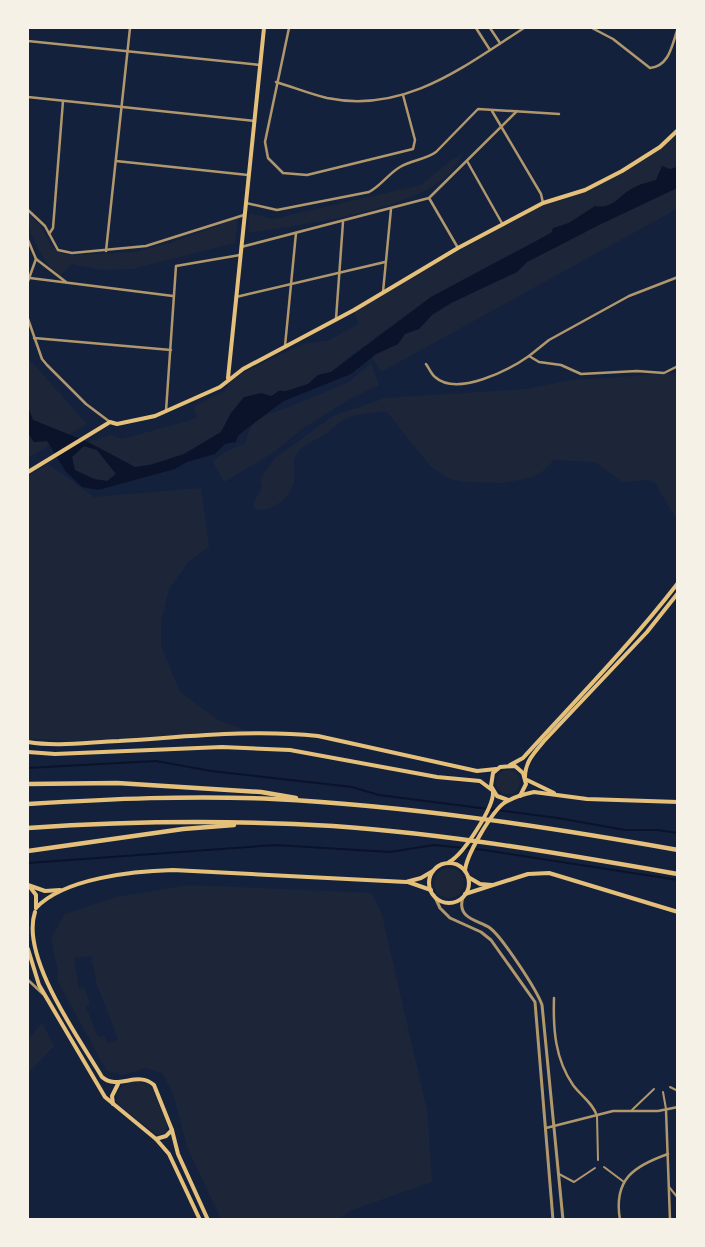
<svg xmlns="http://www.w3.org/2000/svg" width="705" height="1247" font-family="Roboto,sans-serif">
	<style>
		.green { fill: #1d2539; fill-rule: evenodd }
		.water { fill: #0b132b; fill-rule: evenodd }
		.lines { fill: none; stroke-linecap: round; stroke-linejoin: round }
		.stream { stroke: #0b132b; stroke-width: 2 }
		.river { stroke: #0b132b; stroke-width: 11 }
		.pedestrian { stroke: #b1986c; stroke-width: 2 }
		.minor { stroke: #b1986c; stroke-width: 2.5 }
		.tertiary { stroke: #b1986c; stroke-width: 3 }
		.secondary { stroke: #e5c07b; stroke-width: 4 }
		.primary { stroke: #e5c07b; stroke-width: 4 }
		.motorway { stroke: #e5c07b; stroke-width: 4.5 }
	</style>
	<rect width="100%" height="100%" fill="#14213d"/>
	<g class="green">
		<path d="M677,130V167L656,180L625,193L614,203L604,208L587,211C582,218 560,226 551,233L431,297L368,343L373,356L398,344L405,334L419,329L432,315L471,292L517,272L527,262L599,225L677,188V209L381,372L365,345L331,372L318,375L308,384L271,396L261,393L231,413L221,432L184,454L162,462L135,467L88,442L110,435L122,439L191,420L198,416L195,415L194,406L223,392L233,379L246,371L303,344L329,340L358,324L354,310L543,203L585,190L660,147Z"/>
		<path d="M464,153C459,160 453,171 446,177C402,213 304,224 248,233L249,213L272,219L421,185L449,162Z"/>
		<path d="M28,213L43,229L50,244L58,252L71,255L135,252L173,242L238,218L235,243L132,269L102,270L72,264L59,277C43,261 28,236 28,213Z"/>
		<polygon points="28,358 87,424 68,435 33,420 28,407"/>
		<polygon points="371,363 379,385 348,400 305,427 271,454 224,482 213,462 223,453 245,443 254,418 284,409 349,382"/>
		<path d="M677,373V520L655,483L650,480L622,482L595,462L554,460L542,472L533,477L503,483L466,482L449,479L430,466L387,412C372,412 350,414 339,423C333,427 329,432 324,435C315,440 304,444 298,452C291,461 296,472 294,482C291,497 269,516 254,508V502L262,487L260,479L275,458L333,416L385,398L526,389L572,380Z"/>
		<polygon points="28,433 34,442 47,441 50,445 28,458"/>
		<polygon points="84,446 97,450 116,474 107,481 94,479 74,470 72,457"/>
		<polygon points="48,464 94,497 201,488 209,547 189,561 169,589 161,621 161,646 180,692 220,721 249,731 79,741 28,739 28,476"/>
		<circle cx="508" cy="782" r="12"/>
		<circle cx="449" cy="883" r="15"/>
		<path d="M189,885L372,893L382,915L427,1110L432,1182L352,1210L339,1219H221L187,1147L174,1097L163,1074L146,1068L123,1075L106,1070L57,980L58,971L51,938L65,914L116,897ZM91,956L97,985L118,1039L108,1044L104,1036L98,1037L86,1007L90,1004L84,987L79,989L74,958Z"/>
		<polygon points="42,1023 54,1046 28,1073 28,1039"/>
		<path d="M133,1081L147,1083L151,1087L167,1124L166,1133L157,1135L117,1103C114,1091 123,1085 133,1081Z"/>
	</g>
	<path class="water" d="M662,166L670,169L677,167V188L599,225L527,262L517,272L451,303L432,315L419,329L405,334L398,344L376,354L351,374L244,417L236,442L225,444L215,454L187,462L175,469L98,490L82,487L66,472L47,441L34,442L28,433V407L33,420L88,442L135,467L150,465L184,454L221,432L231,413L244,397L261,393L271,396L308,384L318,375L331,372L431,297L551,233L553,228L569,223L595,206C614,210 620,193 637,186C643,183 650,182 656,180ZM84,446L97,450L116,474L107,481L94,479L75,470L72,457Z"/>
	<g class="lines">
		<g class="stream">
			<polyline points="28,768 156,761 211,771 352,787 379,795 558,818 625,830 658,830 678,833"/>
			<polyline points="28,863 276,845 390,852 434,845 484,850 678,880"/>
		</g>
		<polyline class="river" points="228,436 281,396"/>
		<g class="pedestrian">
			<polyline points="670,1087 678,1091"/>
			<polyline points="663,1092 666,1109"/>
			<polyline points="632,1110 654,1089"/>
			<polyline points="597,1116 598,1160"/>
			<polyline points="604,1167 624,1182"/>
			<polyline points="559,1174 574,1182 595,1168"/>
			<polyline points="669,1187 678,1198"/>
		</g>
		<g class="minor">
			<polyline points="289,28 265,142 268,158 283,173 307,175 413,149 415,140 403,95"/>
			<polyline points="476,28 490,50"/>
			<polyline points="490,28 500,43"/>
			<path d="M592,28L613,39L650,68C670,66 672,44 678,28"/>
			<polyline points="28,41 260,65"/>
			<path d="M276,82C293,87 310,94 327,98C405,114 463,67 524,28"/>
			<polyline points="28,97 255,121"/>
			<polyline points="492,111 541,194 543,203"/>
			<polyline points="116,161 248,175"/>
			<polyline points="467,161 503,225"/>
			<polyline points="429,198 458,248"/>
			<path d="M246,203L277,210L369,192C381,186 388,174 400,167C411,160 425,160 436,152L478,109L559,114"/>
			<polyline points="28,210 45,226 58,250 72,253 146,246 244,215"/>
			<polyline points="49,234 53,228 63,101"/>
			<polyline points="28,240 36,259"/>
			<polyline points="241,247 429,198 517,111"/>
			<polyline points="106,251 130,28"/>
			<polyline points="36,259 66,282"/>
			<polyline points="30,278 173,296"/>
			<polyline points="28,281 36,259"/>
			<polyline points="383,292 391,209"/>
			<polyline points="236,297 385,262"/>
			<polyline points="28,319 42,359 47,365 86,404 110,422"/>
			<polyline points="336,319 343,222"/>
			<polyline points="34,338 171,350"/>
			<polyline points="285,346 296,233"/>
			<polyline points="529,356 549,340 629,296 678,277"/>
			<path d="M426,364C429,368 431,374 435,377C457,397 509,370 529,356L539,362L561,365L581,374L637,371L664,373L678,366"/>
			<polyline points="166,411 176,266 240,255"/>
			<polyline points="28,980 43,994"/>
			<path d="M554,998C553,1029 555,1059 573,1085C581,1096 593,1103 597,1116"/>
			<polyline points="666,1110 670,1220"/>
			<polyline points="546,1128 613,1111 658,1111 678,1107"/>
			<path d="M620,1220C613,1179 634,1166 668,1154"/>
		</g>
		<g class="tertiary">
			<polyline points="434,895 440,908 450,918 481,932 491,940 535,1002 553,1220"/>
			<path d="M463,897C461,903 461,910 466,915C472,921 483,923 490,928C502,937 537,990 542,1005L563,1220"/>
		</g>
		<g class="secondary">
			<polyline points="228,378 264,28"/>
			<path d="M28,742C57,747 89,742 119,741C185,737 252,729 318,736L477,771L496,769"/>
			<polyline points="28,752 55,754 222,747 290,750 437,777 480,781 492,790"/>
			<polyline points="525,779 554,793"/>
			<polyline points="508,800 497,796 491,786 493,773 500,767 515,766 523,773 526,784 520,796"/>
			<path d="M449,862C463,855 494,807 493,792"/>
			<circle cx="449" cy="883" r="20"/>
			<path d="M465,871C466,855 492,812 504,803C512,798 524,794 534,792L587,799L678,802"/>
			<polyline points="468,877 480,884 492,885"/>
			<polyline points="408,882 431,890"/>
			<polyline points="28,885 45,891 60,890"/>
			<polyline points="30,887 36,895 36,908"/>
			<polyline points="465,894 528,874 549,873 678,912"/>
			<path d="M36,908C64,878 134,871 173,870L406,882L421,878L433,871"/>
			<path d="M35,912C20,957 79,1038 102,1077C118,1091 137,1070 154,1085L172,1130L178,1154L208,1220"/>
			<polyline points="28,949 39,985 105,1097 156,1139 169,1154 200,1220"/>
			<polyline points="113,1104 112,1096 118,1084"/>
			<polyline points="156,1139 166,1136 172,1130"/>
		</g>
		<g class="primary">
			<polyline points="28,472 110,422 117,424 155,416 220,387 243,369 354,310 458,248 543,203 585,190 622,171 660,147 678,130"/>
			<path d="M510,765L523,758C575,701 630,645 678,583"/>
			<path d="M525,777C525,762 534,753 544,741L647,632L678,593"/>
		</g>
		<g class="motorway">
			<polyline points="28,784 117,783 261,792 296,798"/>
			<path d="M28,804C109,799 191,795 273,799C409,806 543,826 678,850"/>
			<path d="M28,828C129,821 232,820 333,826C449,834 563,854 678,874"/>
			<polyline points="28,851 183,829 234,825"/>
		</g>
	</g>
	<rect width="705" height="1247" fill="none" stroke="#f6f1e7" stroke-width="58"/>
</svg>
